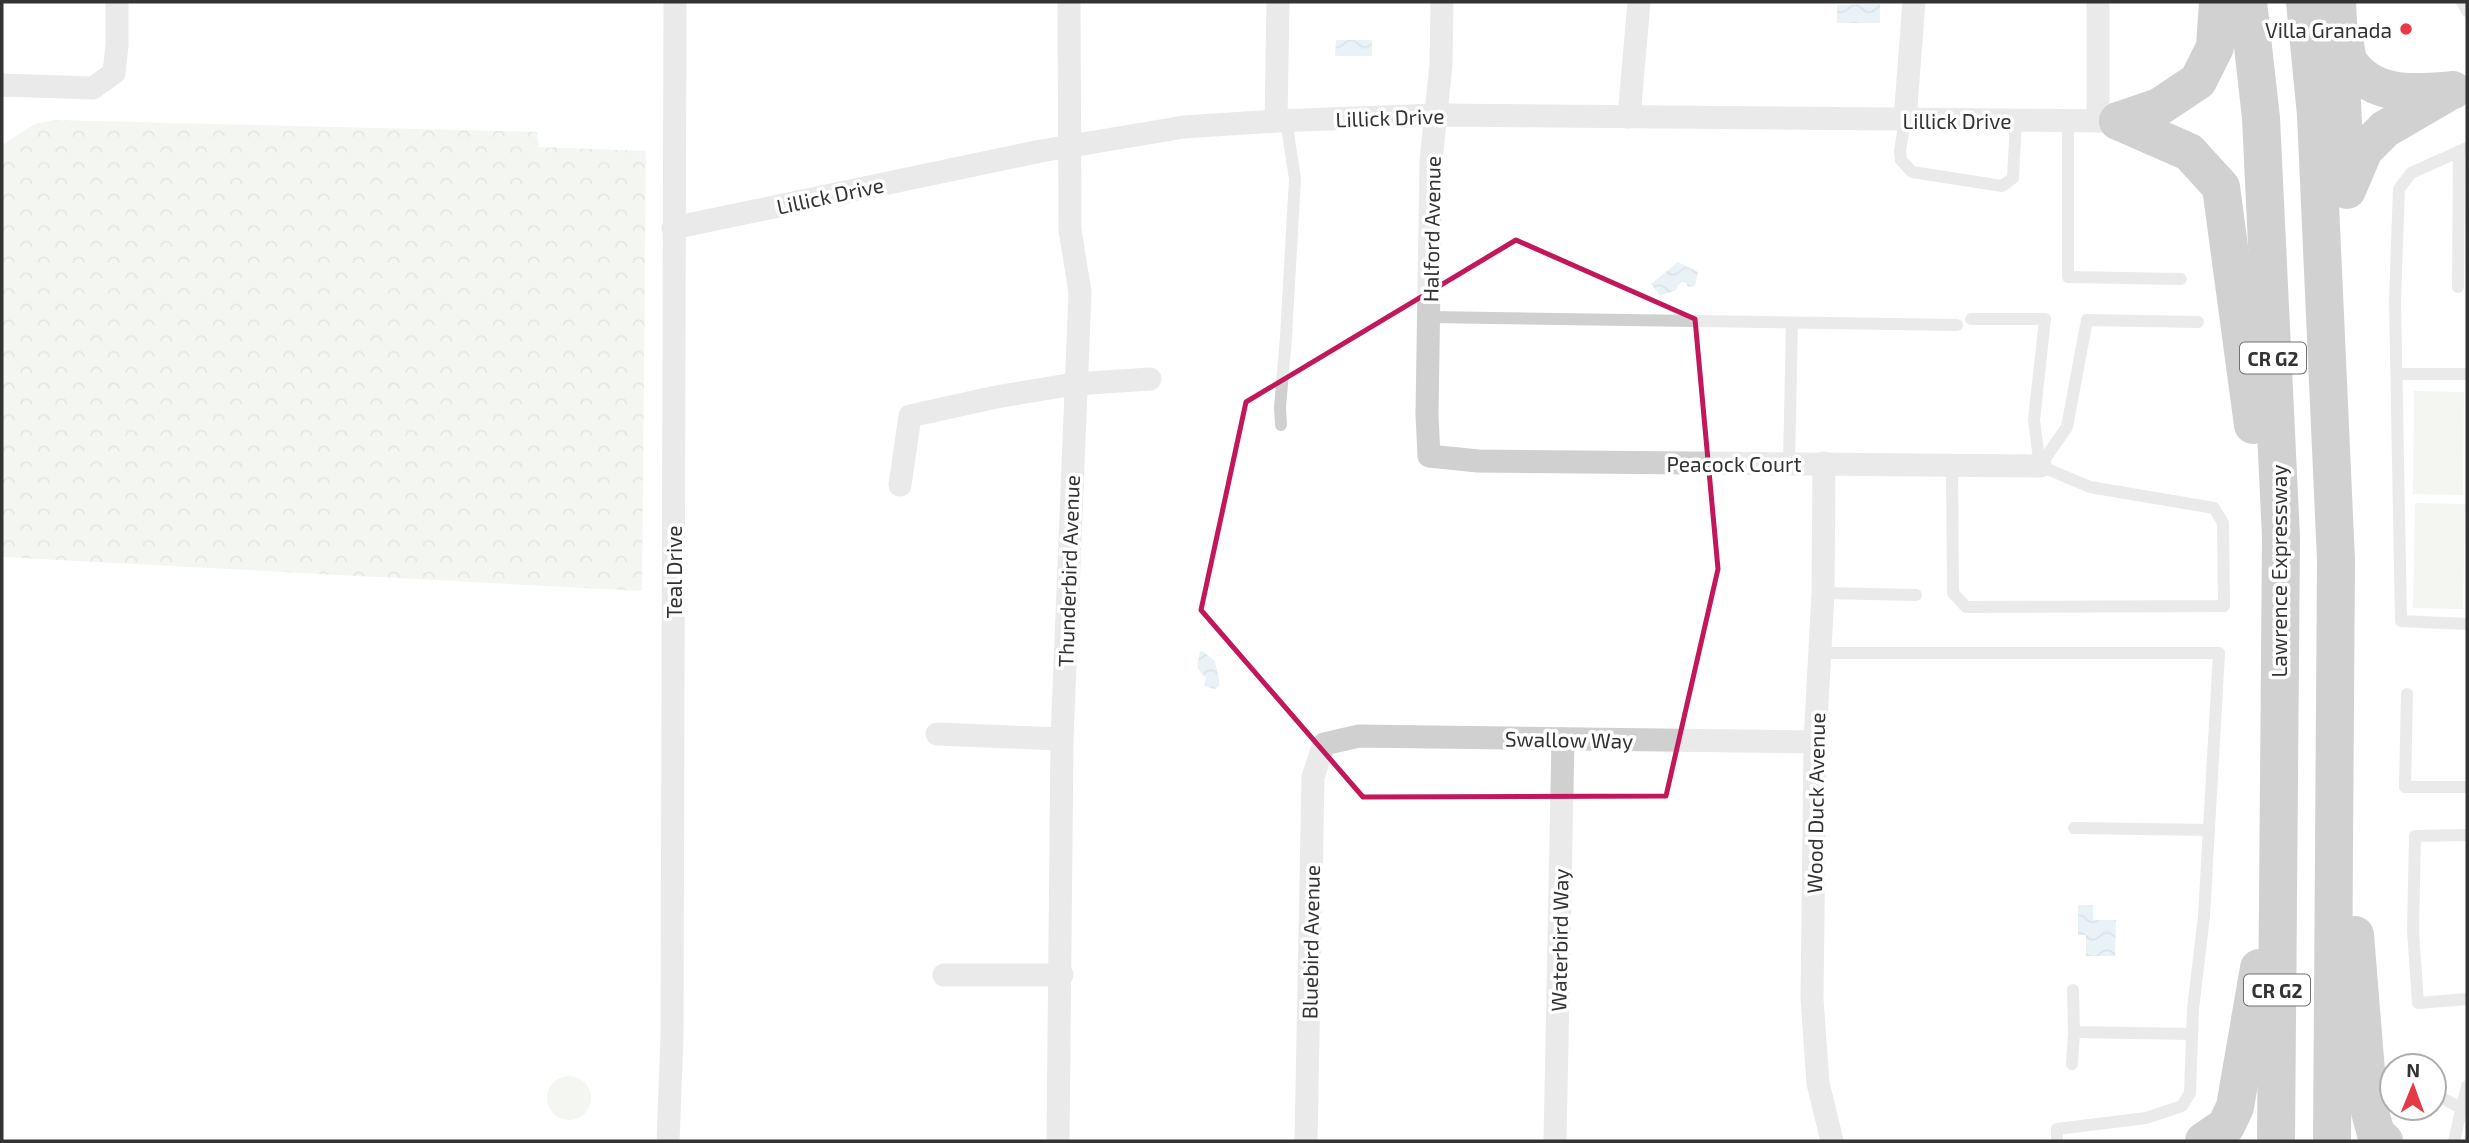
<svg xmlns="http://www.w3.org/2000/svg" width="2469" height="1143" font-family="'Exo 2',sans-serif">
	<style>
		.green { fill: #e6ecdf }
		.forest { fill: url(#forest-crowns) }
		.water { fill: url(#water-waves) }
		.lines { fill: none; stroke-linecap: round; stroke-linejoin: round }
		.lane { stroke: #d0d0d0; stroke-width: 12 }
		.street { stroke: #d0d0d0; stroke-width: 23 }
		.highway { stroke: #9a9a9a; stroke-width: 38 }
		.marked { fill: none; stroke: #c2185b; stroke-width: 5; stroke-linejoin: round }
		.poi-dot { fill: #e63946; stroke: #fff; stroke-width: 2.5 }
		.labels { text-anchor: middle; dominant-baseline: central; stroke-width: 7; stroke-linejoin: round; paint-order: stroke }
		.shield { fill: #fff; stroke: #707070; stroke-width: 2 }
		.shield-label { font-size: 19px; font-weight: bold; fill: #333 }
		.poi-label { font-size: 21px; fill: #333; stroke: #fff; text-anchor: end }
		.street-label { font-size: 21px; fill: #333; stroke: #fff }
	</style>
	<defs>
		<pattern id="forest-crowns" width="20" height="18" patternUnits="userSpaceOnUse" patternTransform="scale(1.75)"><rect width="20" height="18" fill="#e6ecdf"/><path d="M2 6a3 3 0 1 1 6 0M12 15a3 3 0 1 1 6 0" fill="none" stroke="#c6cbc0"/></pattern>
		<pattern id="water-waves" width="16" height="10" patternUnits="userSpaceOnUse" patternTransform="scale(1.75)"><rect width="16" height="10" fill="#cfe2ee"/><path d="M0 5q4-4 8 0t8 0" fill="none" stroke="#b2c2cd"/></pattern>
	</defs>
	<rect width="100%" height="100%" fill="#fff"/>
	<g class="green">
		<polygon points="2414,391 2464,392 2463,495 2413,494"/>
		<polygon points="2415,503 2465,504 2463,609 2413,608"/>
		<circle cx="569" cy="1098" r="22"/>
	</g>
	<polygon class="forest" points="55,120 537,132 539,147 646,151 642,591 2,557 2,145 35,124"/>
	<g class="water">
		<polygon points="1880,4 1880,23 1837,23 1837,5"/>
		<polygon points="1336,40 1372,40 1372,56 1335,56"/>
		<polygon points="1678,262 1698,272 1695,286 1688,287 1686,283 1682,282 1678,285 1676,290 1660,296 1651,284"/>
		<path d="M1200,651L1204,652L1215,661C1216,670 1220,677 1219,686L1215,689L1204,686L1206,678L1197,668Z"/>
		<polygon points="2078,905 2093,905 2093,920 2116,920 2115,956 2086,956 2086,935 2078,935"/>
	</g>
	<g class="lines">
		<g class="lane">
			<polyline points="2462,2 2467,11"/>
			<polyline points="1905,119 1900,151 1901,160 1912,172 2002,186 2013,178 2016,120"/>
			<polyline points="2068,121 2068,277 2181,279"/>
			<polyline points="2467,148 2411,173 2399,189 2395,300 2401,621 2467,624"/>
			<polyline points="2458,287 2459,151"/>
			<polyline points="1429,317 1957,325"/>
			<polyline points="1971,319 2045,319 2034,420 2040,466"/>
			<polyline points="2397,374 2467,374"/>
			<polyline points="1281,425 1280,407 1286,337 1295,179 1286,120"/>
			<polyline points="1789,463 1792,323"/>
			<polyline points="1952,466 1953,593 1966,607 2224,606 2223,523 2214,508 2090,487 2040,466"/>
			<polyline points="2040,466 2067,427 2087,320 2198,322"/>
			<polyline points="1823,593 1916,595"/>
			<polyline points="1819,653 2219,653 2204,916 2193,1009 2190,1093 2182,1106 2146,1118 2057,1129 2057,1141"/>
			<polyline points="2407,694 2405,787 2467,787"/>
			<polyline points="2074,828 2209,830"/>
			<polyline points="2467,835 2415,836 2413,931 2418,1003 2467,999"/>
			<polyline points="2073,990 2074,1032 2192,1034"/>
			<polyline points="2072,1064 2074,1032"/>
			<polyline points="2434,1094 2461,1108"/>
			<polyline points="2454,1141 2467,1086"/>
		</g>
		<g class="street">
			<polyline points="1442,2 1441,65 1431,160 1427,415 1429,456 1478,461 2040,466"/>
			<polyline points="2,85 93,88 114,73 117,45 117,2"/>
			<polyline points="1629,117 1639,2"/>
			<polyline points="1905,119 1914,2"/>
			<polyline points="1276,121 1278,2"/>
			<polyline points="2098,121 2098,2"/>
			<polyline points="673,228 1041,151 1184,127 1276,121 1436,115 2118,121"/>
			<polyline points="1824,463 1823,593 1815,742 1812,999 1818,1083 1832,1141"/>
			<polyline points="900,485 910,416 996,397 1074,384 1150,379"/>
			<polyline points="937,734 1062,739"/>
			<polyline points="944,975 1062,975"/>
			<polyline points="668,1141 672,1037 675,2"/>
			<polyline points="1058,1141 1062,739 1080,292 1070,230 1069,2"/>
			<polyline points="1306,1141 1313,777 1324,744 1359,736 1815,742"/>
			<polyline points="1555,1141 1563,739"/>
		</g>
		<g class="highway">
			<polyline points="2248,2 2261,118 2281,537 2276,1141"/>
			<polyline points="2305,2 2316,115 2336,560 2332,1141"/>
			<polyline points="2337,2 2345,163"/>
			<path d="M2344,39C2346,47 2346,59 2351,65C2375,98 2417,93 2453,90"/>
			<polyline points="2118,121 2189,152 2221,187 2253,425"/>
			<polyline points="2118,121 2159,107 2198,81 2215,47 2218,2"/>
			<polyline points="2347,190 2364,150 2385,129 2445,94"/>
			<polyline points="2355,935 2369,1108 2376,1134 2384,1141"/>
			<polyline points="2204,1141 2226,1126 2235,1107 2259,968"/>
		</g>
	</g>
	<path d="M0 0H2469V1143H0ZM1516,240L1695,319L1718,569L1666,796L1363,797L1201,610L1246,402Z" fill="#fff" fill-opacity=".55" fill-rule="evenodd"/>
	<path class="marked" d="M1516,240L1695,319L1718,569L1666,796L1363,797L1201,610L1246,402Z"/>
	<circle class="poi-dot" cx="2406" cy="29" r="7"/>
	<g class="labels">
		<g class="shield">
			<rect x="2240" y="342.5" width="66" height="31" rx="5"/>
			<rect x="2244" y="974.5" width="66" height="31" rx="5"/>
		</g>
		<g class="shield-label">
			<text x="2273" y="358">CR G2</text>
			<text x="2277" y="990">CR G2</text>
		</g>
		<g class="poi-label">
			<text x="2392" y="29">Villa Granada</text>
		</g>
		<g class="street-label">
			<text transform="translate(1390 117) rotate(-2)">Lillick Drive</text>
			<text x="1957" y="120">Lillick Drive</text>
			<text transform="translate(830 195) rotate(-12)">Lillick Drive</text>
			<text transform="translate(1431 229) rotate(-89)">Halford Avenue</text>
			<text x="1734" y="463">Peacock Court</text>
			<text transform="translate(1068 571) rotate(-88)">Thunderbird Avenue</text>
			<text transform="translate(2278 571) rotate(-90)">Lawrence Expressway</text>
			<text transform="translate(673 572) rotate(-90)">Teal Drive</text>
			<text transform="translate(1569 739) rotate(1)">Swallow Way</text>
			<text transform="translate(1815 803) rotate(-89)">Wood Duck Avenue</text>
			<text transform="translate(1559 940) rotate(-89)">Waterbird Way</text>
			<text transform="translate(1310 942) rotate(-89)">Bluebird Avenue</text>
		</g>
	</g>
	<rect width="2469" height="1143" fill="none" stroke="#333333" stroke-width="7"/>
	<g transform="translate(2413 1087) rotate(1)"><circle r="33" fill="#ffffff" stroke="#adadad" stroke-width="2"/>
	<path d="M0-5L12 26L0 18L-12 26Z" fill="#e63946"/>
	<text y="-10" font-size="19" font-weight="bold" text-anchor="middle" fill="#333333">N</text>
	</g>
</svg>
